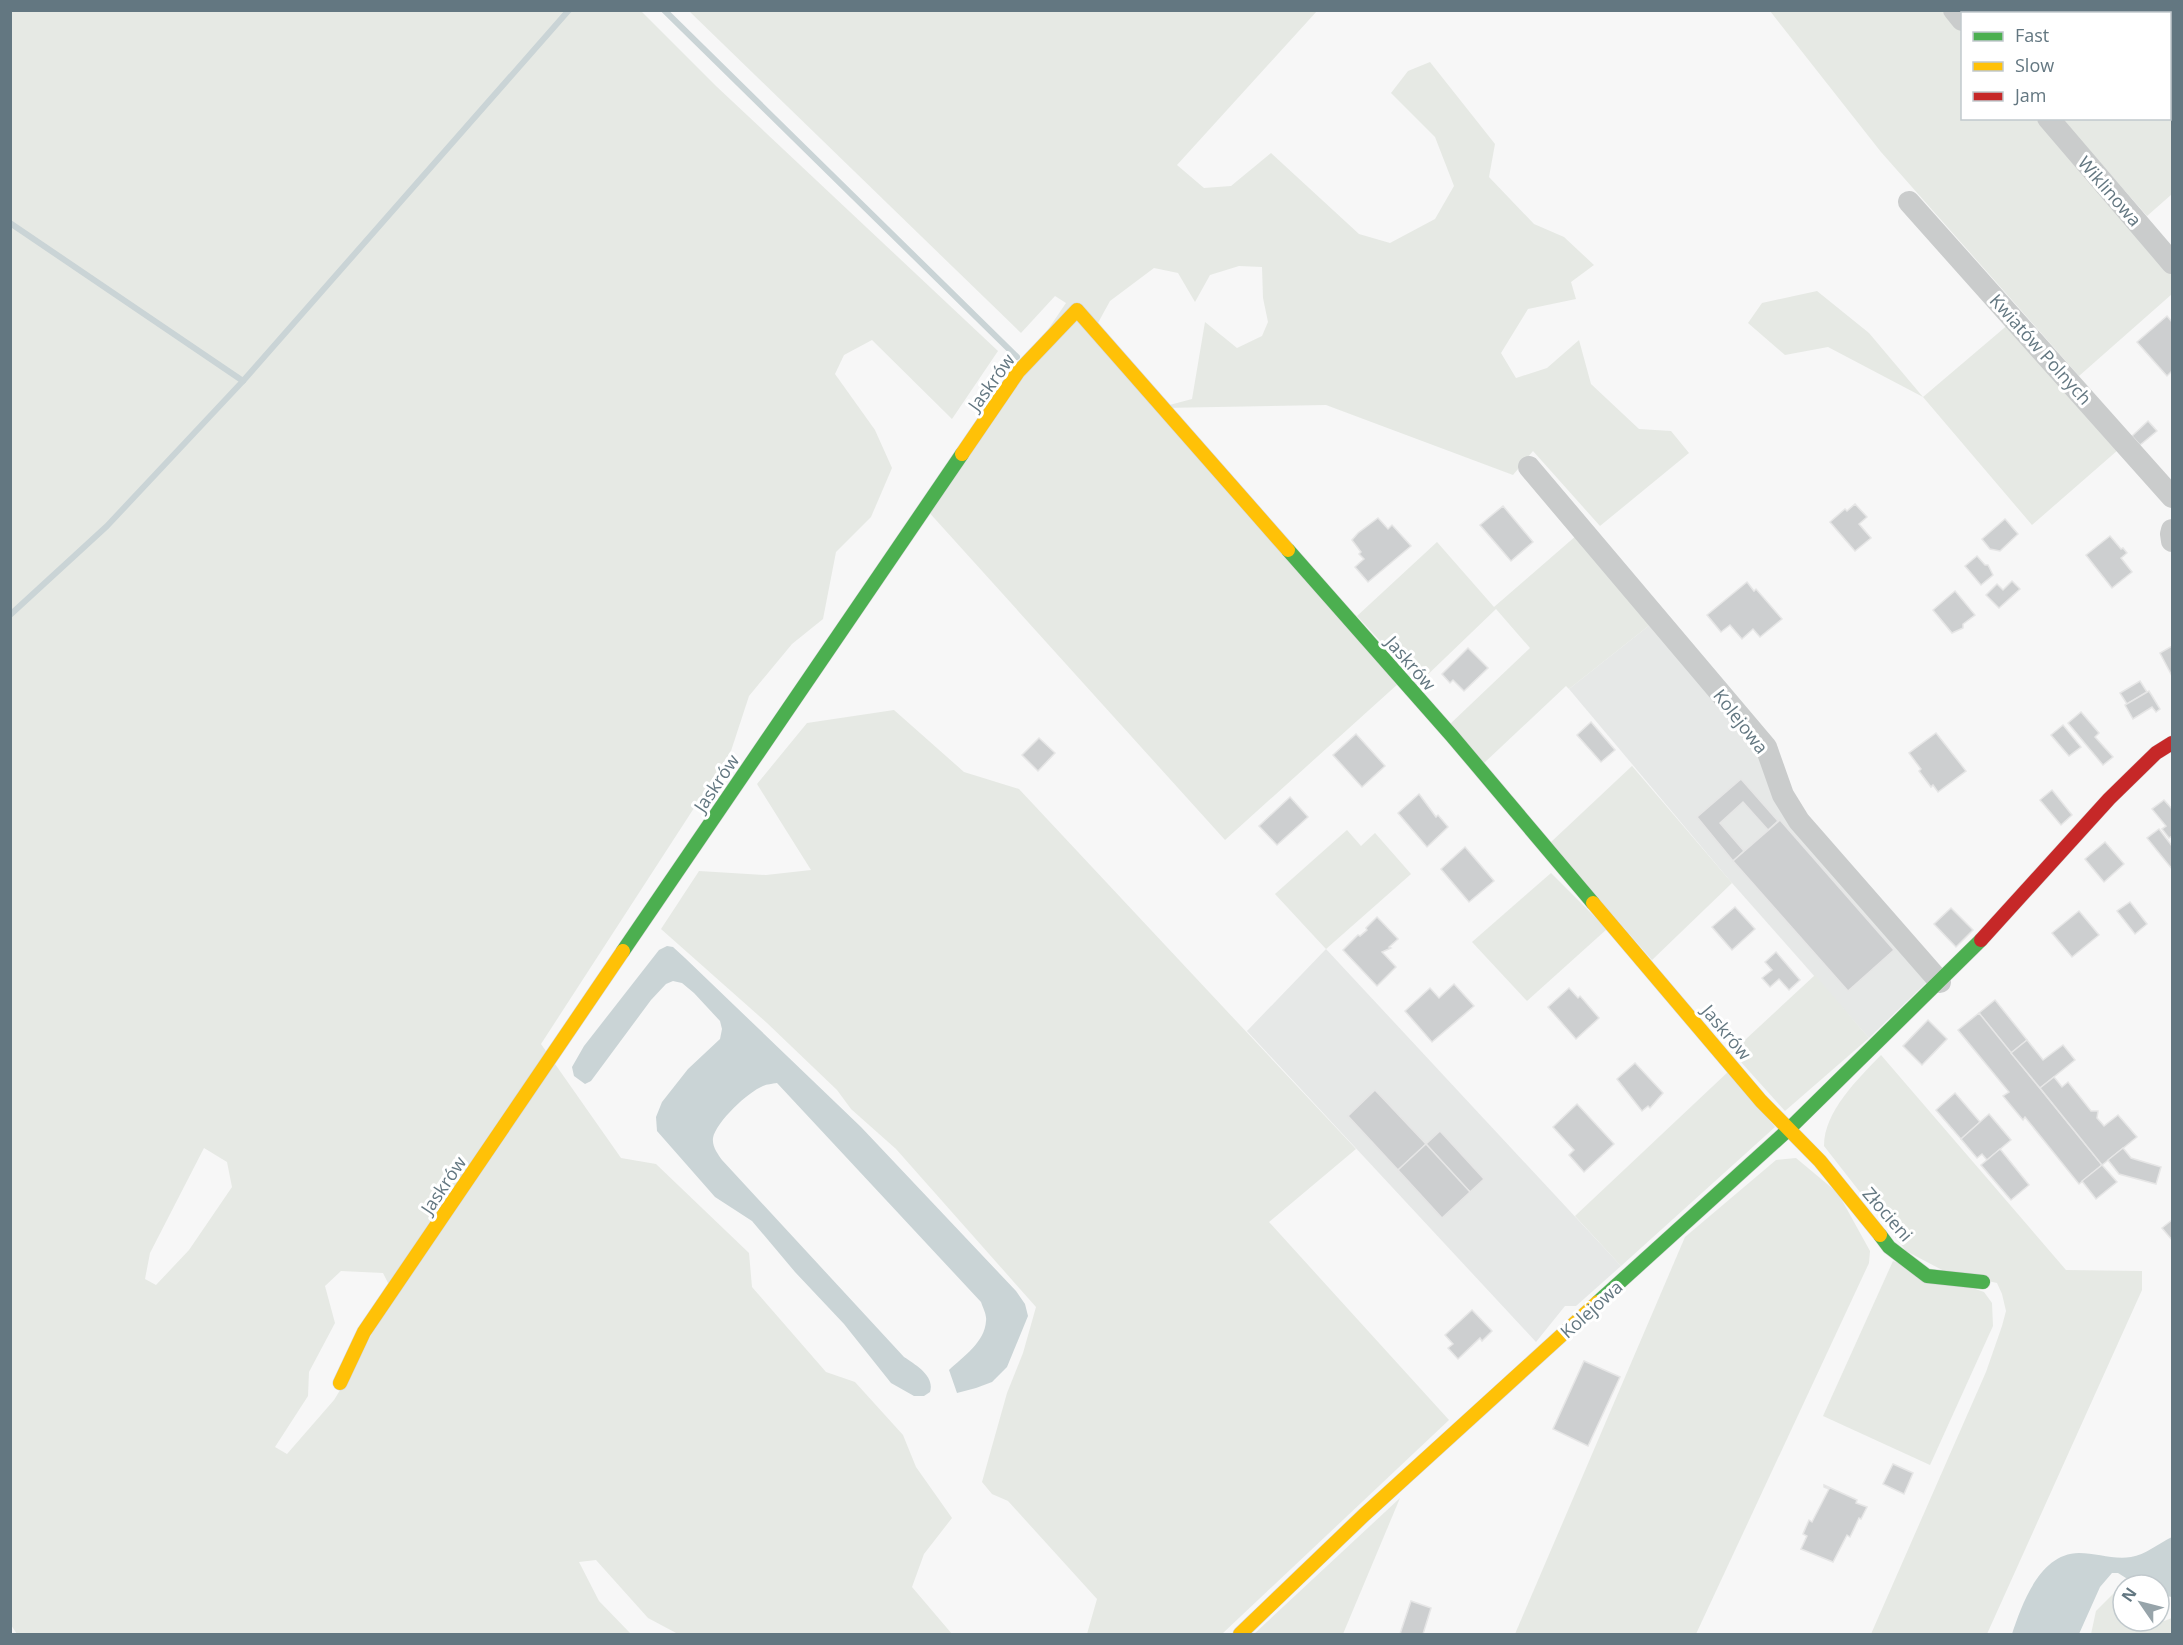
<svg xmlns="http://www.w3.org/2000/svg" width="2183" height="1645" font-family="'Open Sans',sans-serif">
	<style>
		.built { fill: #e6e8e7 }
		.green { fill: #e6e9e4; fill-rule: evenodd }
		.water { fill: #cad4d6 }
		.lines { fill: none; stroke-linecap: round; stroke-linejoin: round }
		.stream { stroke: #cad4d6; stroke-width: 6 }
		.building { fill: #cdcfd0; stroke: #e6e6e6; stroke-width: 1.5 }
		.fast-casing { stroke: #d3d4d5; stroke-width: 15 }
		.slow-casing { stroke: #d3d4d5; stroke-width: 15 }
		.jam-casing { stroke: #d3d4d5; stroke-width: 15 }
		.street { stroke: #cacccc; stroke-width: 22 }
		.fast { stroke: #4caf50; stroke-width: 14 }
		.slow { stroke: #ffc107; stroke-width: 14 }
		.jam { stroke: #c62828; stroke-width: 14 }
		.labels { text-anchor: middle; dominant-baseline: central; stroke-width: 6; stroke-linejoin: round; paint-order: stroke }
		.street-label { font-size: 18px; fill: #637781; stroke: #fff }
	</style>
	<rect width="100%" height="100%" fill="#f7f7f7"/>
	<g class="built">
		<polygon points="1651,624 1765,760 1929,980 1869,1038 1732,883 1569,689"/>
		<polygon points="1326,949 1621,1266 1576,1306 1565,1306 1536,1342 1247,1031"/>
	</g>
	<g class="green">
		<path d="M10,11H641L716,86L998,351L952,419L872,340L844,355L835,374L875,430L892,468L871,517L836,552L823,619L792,644L749,696L731,751L541,1044L621,1158L656,1164L749,1253L752,1287L826,1372L855,1382L903,1435L916,1467L952,1518L924,1554L912,1587L952,1634H678L648,1618L596,1560L579,1562L599,1601L631,1634H17L11,1625ZM204,1148L227,1162L232,1187L189,1250L156,1285L145,1279L150,1253ZM341,1271L383,1273L393,1293L356,1364L334,1400L287,1454L275,1447L308,1396L309,1372L335,1323L325,1286Z"/>
		<path d="M689,11H1317L1177,165L1204,188L1231,186L1271,153L1359,234L1390,243L1435,219L1454,186L1435,137L1391,93L1408,71L1430,62L1495,144L1489,177L1534,224L1564,237L1594,265L1571,282L1576,299L1528,309L1501,353L1516,378L1547,368L1579,340L1591,384L1639,429L1671,431L1689,453L1600,526L1533,451L1513,475L1326,405L1162,408L1399,683L1225,840L926,509L1066,303L1055,296L1021,333ZM1239,266L1262,267L1263,298L1268,322L1262,336L1237,348L1205,322L1192,399L1162,407L1093,332L1110,301L1154,268L1178,273L1195,302L1210,275Z"/>
		<polygon points="1770,11 1943,11 1962,33 1962,118 2036,119 2172,275 2172,294 2079,376 1881,152"/>
		<polygon points="2170,61 2172,65 2172,194 2147,216 2062,119 2170,118"/>
		<polygon points="1817,291 1869,333 1923,397 2010,323 2118,450 2032,525 1923,397 1828,347 1785,355 1748,323 1762,303"/>
		<polygon points="1577,535 1651,624 1569,689 1566,686 1483,764 1449,725 1530,648 1496,609 1419,683 1357,616 1437,542 1494,607"/>
		<polygon points="894,710 964,772 1019,789 1356,1149 1269,1222 1449,1420 1222,1634 1087,1634 1097,1599 1008,1501 992,1494 982,1482 1007,1393 1023,1353 1036,1307 896,1149 851,1109 837,1090 767,1023 661,929 699,871 766,875 811,870 757,784 807,723"/>
		<polygon points="1632,766 1732,883 1652,960 1550,843"/>
		<polygon points="1347,830 1361,846 1375,833 1411,874 1326,949 1275,894"/>
		<polygon points="1551,873 1607,929 1527,1001 1472,942"/>
		<polygon points="1815,975 1869,1038 1785,1111 1732,1052"/>
		<path d="M1881,1055L2066,1270L2142,1271V1290L1987,1634H1871L1986,1372L2002,1326L2006,1311L2002,1294L1997,1283L1946,1272L1906,1251L1824,1146C1824,1111 1858,1079 1881,1055Z"/>
		<polygon points="1729,1071 1775,1127 1621,1266 1575,1216"/>
		<polygon points="1796,1158 1838,1193 1870,1251 1869,1263 1696,1634 1515,1634 1685,1237 1776,1160"/>
		<polygon points="1893,1261 1984,1292 1992,1303 1993,1326 1930,1465 1823,1416"/>
		<polygon points="1400,1498 1343,1634 1254,1634"/>
		<polygon points="2120,1587 2123,1588 2123,1621 2164,1621 2172,1618 2172,1634 2091,1634 2096,1611"/>
	</g>
	<g class="water">
		<path d="M667,946L673,947L685,958L861,1127L1016,1291L1025,1304L1028,1316L1007,1367L992,1382L976,1388L957,1393L949,1370C963,1357 985,1342 986,1321C987,1315 983,1308 981,1302L777,1083C772,1084 767,1084 763,1086C748,1092 716,1122 713,1138C712,1147 718,1154 722,1160L904,1357C916,1365 935,1376 930,1392L924,1396H914L891,1383L844,1324L795,1272L752,1221L715,1197L657,1131L656,1117L662,1102L688,1069L720,1039L722,1029L720,1021L694,993L682,983L673,981L666,984L651,1000L591,1081L585,1084L574,1076L572,1067L584,1046L659,950Z"/>
		<path d="M2172,1537V1597L2159,1595V1585H2137L2118,1573H2112L2100,1587L2079,1634H2012C2022,1604 2040,1553 2079,1553C2096,1553 2114,1560 2131,1557C2145,1555 2159,1543 2172,1537Z"/>
	</g>
	<g class="lines">
		<g class="stream">
			<polyline points="664,10 1017,357"/>
			<polyline points="10,223 243,381"/>
			<polyline points="10,615 107,526 243,381 569,10"/>
		</g>
	</g>
	<g class="building">
		<polygon points="2167,316 2172,322 2172,371 2167,376 2137,342"/>
		<polygon points="2148,421 2157,431 2140,445 2132,436"/>
		<polygon points="1855,504 1867,517 1859,524 1871,538 1855,551 1830,522 1845,509 1847,511"/>
		<polygon points="1503,506 1533,542 1511,561 1480,525"/>
		<polygon points="1378,518 1388,529 1392,525 1411,546 1368,582 1355,567 1364,559 1359,554 1361,552 1352,540 1358,533"/>
		<polygon points="2005,519 2018,534 2000,551 1990,549 1982,539"/>
		<polygon points="2110,536 2121,549 2123,548 2127,553 2121,558 2132,572 2112,588 2086,555"/>
		<polygon points="1977,556 1985,565 1988,565 1993,575 1981,585 1965,566"/>
		<polygon points="2012,581 2020,589 1999,608 1986,595 1997,584 2003,590"/>
		<polygon points="1747,582 1754,591 1756,589 1782,619 1760,637 1753,629 1742,639 1730,625 1721,632 1707,615"/>
		<polygon points="1955,591 1975,615 1963,624 1963,628 1952,633 1933,610"/>
		<polygon points="2172,646 2172,676 2160,653"/>
		<polygon points="1468,648 1488,668 1464,691 1453,680 1450,683 1442,674"/>
		<polygon points="2140,681 2147,692 2127,704 2120,693"/>
		<polygon points="2149,691 2160,709 2156,712 2152,707 2133,719 2125,705"/>
		<polygon points="2081,712 2099,733 2095,737 2113,757 2103,765 2068,723"/>
		<polygon points="1591,722 1615,750 1601,762 1577,735"/>
		<polygon points="2063,725 2081,747 2069,756 2051,735"/>
		<polygon points="1936,733 1966,771 1938,792 1933,785 1931,787 1919,771 1921,769 1909,753"/>
		<polygon points="1356,734 1385,766 1362,787 1333,755"/>
		<polygon points="1039,738 1055,753 1038,771 1022,755"/>
		<polygon points="1741,779 1778,821 1768,830 1743,802 1720,823 1744,851 1733,861 1697,817"/>
		<polygon points="2052,790 2072,815 2061,825 2040,800"/>
		<polygon points="1419,794 1436,817 1438,815 1448,827 1427,847 1398,813"/>
		<polygon points="1290,797 1308,817 1277,845 1259,826"/>
		<polygon points="2164,800 2172,809 2172,836 2169,838 2162,829 2166,826 2152,809"/>
		<polygon points="1780,820 1894,950 1848,991 1733,861"/>
		<polygon points="2159,829 2172,846 2172,869 2147,838"/>
		<polygon points="2105,842 2124,864 2104,882 2085,859"/>
		<polygon points="1465,847 1494,881 1469,902 1441,869"/>
		<polygon points="2130,902 2147,924 2135,934 2117,911"/>
		<polygon points="1735,907 1755,929 1732,950 1712,927"/>
		<polygon points="1951,908 1973,930 1956,947 1934,924"/>
		<polygon points="2079,911 2099,935 2072,957 2052,933"/>
		<polygon points="1377,917 1398,939 1389,947 1391,948 1382,952 1396,967 1377,986 1343,950 1358,935 1360,936 1367,930 1366,928"/>
		<polygon points="1776,952 1800,980 1789,990 1779,979 1770,987 1762,978 1772,970 1765,962"/>
		<polygon points="1454,984 1474,1006 1432,1042 1405,1011 1430,988 1439,998"/>
		<polygon points="1569,988 1578,998 1580,996 1599,1018 1576,1039 1548,1007"/>
		<polygon points="1995,1000 2027,1040 2011,1053 1979,1013"/>
		<polygon points="1979,1013 2102,1165 2079,1184 2025,1117 2023,1120 2003,1096 2009,1092 1958,1030"/>
		<polygon points="1928,1020 1947,1039 1922,1065 1903,1046"/>
		<polygon points="2027,1040 2043,1060 2063,1045 2075,1060 2040,1088 2011,1053"/>
		<polygon points="1635,1063 1663,1093 1650,1108 1648,1106 1642,1111 1617,1079"/>
		<polygon points="2054,1077 2062,1087 2068,1082 2091,1111 2098,1111 2097,1118 2104,1126 2118,1115 2137,1137 2102,1165 2040,1088"/>
		<polygon points="1375,1090 1426,1144 1398,1170 1348,1116"/>
		<polygon points="1955,1093 1980,1122 1961,1139 1936,1110"/>
		<polygon points="1577,1104 1614,1144 1584,1172 1569,1155 1574,1150 1553,1127"/>
		<polygon points="1989,1114 2011,1140 1987,1160 1982,1154 1977,1158 1961,1139"/>
		<polygon points="1440,1131 1484,1179 1470,1192 1426,1144"/>
		<polygon points="1426,1144 1470,1192 1442,1218 1398,1170"/>
		<polygon points="2123,1148 2131,1158 2161,1167 2156,1184 2119,1174 2108,1160"/>
		<polygon points="2000,1149 2029,1185 2011,1200 1981,1165"/>
		<polygon points="2102,1165 2117,1182 2096,1199 2082,1181"/>
		<polygon points="2172,1220 2172,1240 2162,1228"/>
		<polygon points="1472,1310 1492,1331 1482,1341 1480,1338 1458,1359 1448,1348 1453,1344 1445,1335"/>
		<polygon points="1584,1361 1620,1377 1588,1446 1553,1429"/>
		<polygon points="1893,1464 1913,1473 1904,1494 1883,1484"/>
		<polygon points="1824,1485 1857,1500 1856,1503 1867,1507 1861,1519 1859,1518 1850,1537 1847,1535 1833,1562 1801,1549 1807,1536 1803,1534 1809,1520 1812,1522 1829,1489 1824,1487"/>
		<polygon points="1411,1601 1431,1608 1423,1634 1400,1634"/>
	</g>
	<g class="lines">
		<g class="fast-casing">
			<g id="fast">
				<polyline points="1288,550 1452,736 1593,903"/>
				<polyline points="623,951 962,454"/>
				<polyline points="1880,1235 1889,1247 1927,1276 1983,1282"/>
				<polyline points="1598,1302 1789,1129 1981,940"/>
			</g>
		</g>
		<g class="slow-casing">
			<g id="slow">
				<polyline points="962,454 1018,372 1077,310 1288,550"/>
				<polyline points="1593,903 1761,1101 1820,1161 1880,1235"/>
				<polyline points="340,1383 364,1332 623,951"/>
				<polyline points="1240,1634 1364,1515 1598,1302"/>
			</g>
		</g>
		<g class="jam-casing">
			<polyline id="jam" points="1981,940 2109,799 2156,753 2172,743"/>
		</g>
		<g class="street">
			<polyline points="1954,10 1962,20"/>
			<polyline points="2048,118 2172,263"/>
			<polyline points="1909,202 2172,497"/>
			<polyline points="1529,467 1766,747 1783,795 1799,821 1940,982"/>
			<polyline points="2172,530 2171,534 2172,541"/>
		</g>
		<use href="#fast" class="fast"/>
		<use href="#slow" class="slow"/>
		<use href="#jam" class="jam"/>
	</g>
	<g class="labels">
		<g class="street-label">
			<text transform="translate(2110 191) rotate(49)">Wiklinowa</text>
			<text transform="translate(2041 349) rotate(48)">Kwiatów Polnych</text>
			<text transform="translate(991 382) rotate(-54)">Jaskrów</text>
			<text transform="translate(1411 663) rotate(49)">Jaskrów</text>
			<text transform="translate(1741 721) rotate(52)">Kolejowa</text>
			<text transform="translate(716 783) rotate(-56)">Jaskrów</text>
			<text transform="translate(1727 1032) rotate(50)">Jaskrów</text>
			<text transform="translate(443 1185) rotate(-56)">Jaskrów</text>
			<text transform="translate(1888 1214) rotate(49)">Złocieni</text>
			<text transform="translate(1591 1309) rotate(-42)">Kolejowa</text>
		</g>
	</g>
	<rect width="2183" height="1645" fill="none" stroke="#637781" stroke-width="24"/>
	<rect x="1961" y="12" width="210" height="108" fill="#ffffff" stroke="#c1c9cd" stroke-width="1.5"/>
	<rect x="1973" y="32" width="30" height="9" fill="#4caf50" stroke="#c1c9cd" stroke-width="1.5"/>
	<text x="2015" y="42" font-size="18" fill="#637781">Fast</text>
	<rect x="1973" y="62" width="30" height="9" fill="#ffc107" stroke="#c1c9cd" stroke-width="1.5"/>
	<text x="2015" y="72" font-size="18" fill="#637781">Slow</text>
	<rect x="1973" y="92" width="30" height="9" fill="#c62828" stroke="#c1c9cd" stroke-width="1.5"/>
	<text x="2015" y="102" font-size="18" fill="#637781">Jam</text>
	<g transform="translate(2141 1603) rotate(305)"><circle r="28" fill="#ffffff" stroke="#c1c9cd" stroke-width="1.5"/>
	<path d="M0-4.5L10 22L0 15L-10 22Z" fill="#97a4aa"/>
	<text y="-9" font-size="16" font-weight="bold" text-anchor="middle" fill="#637781">N</text>
	</g>
</svg>
